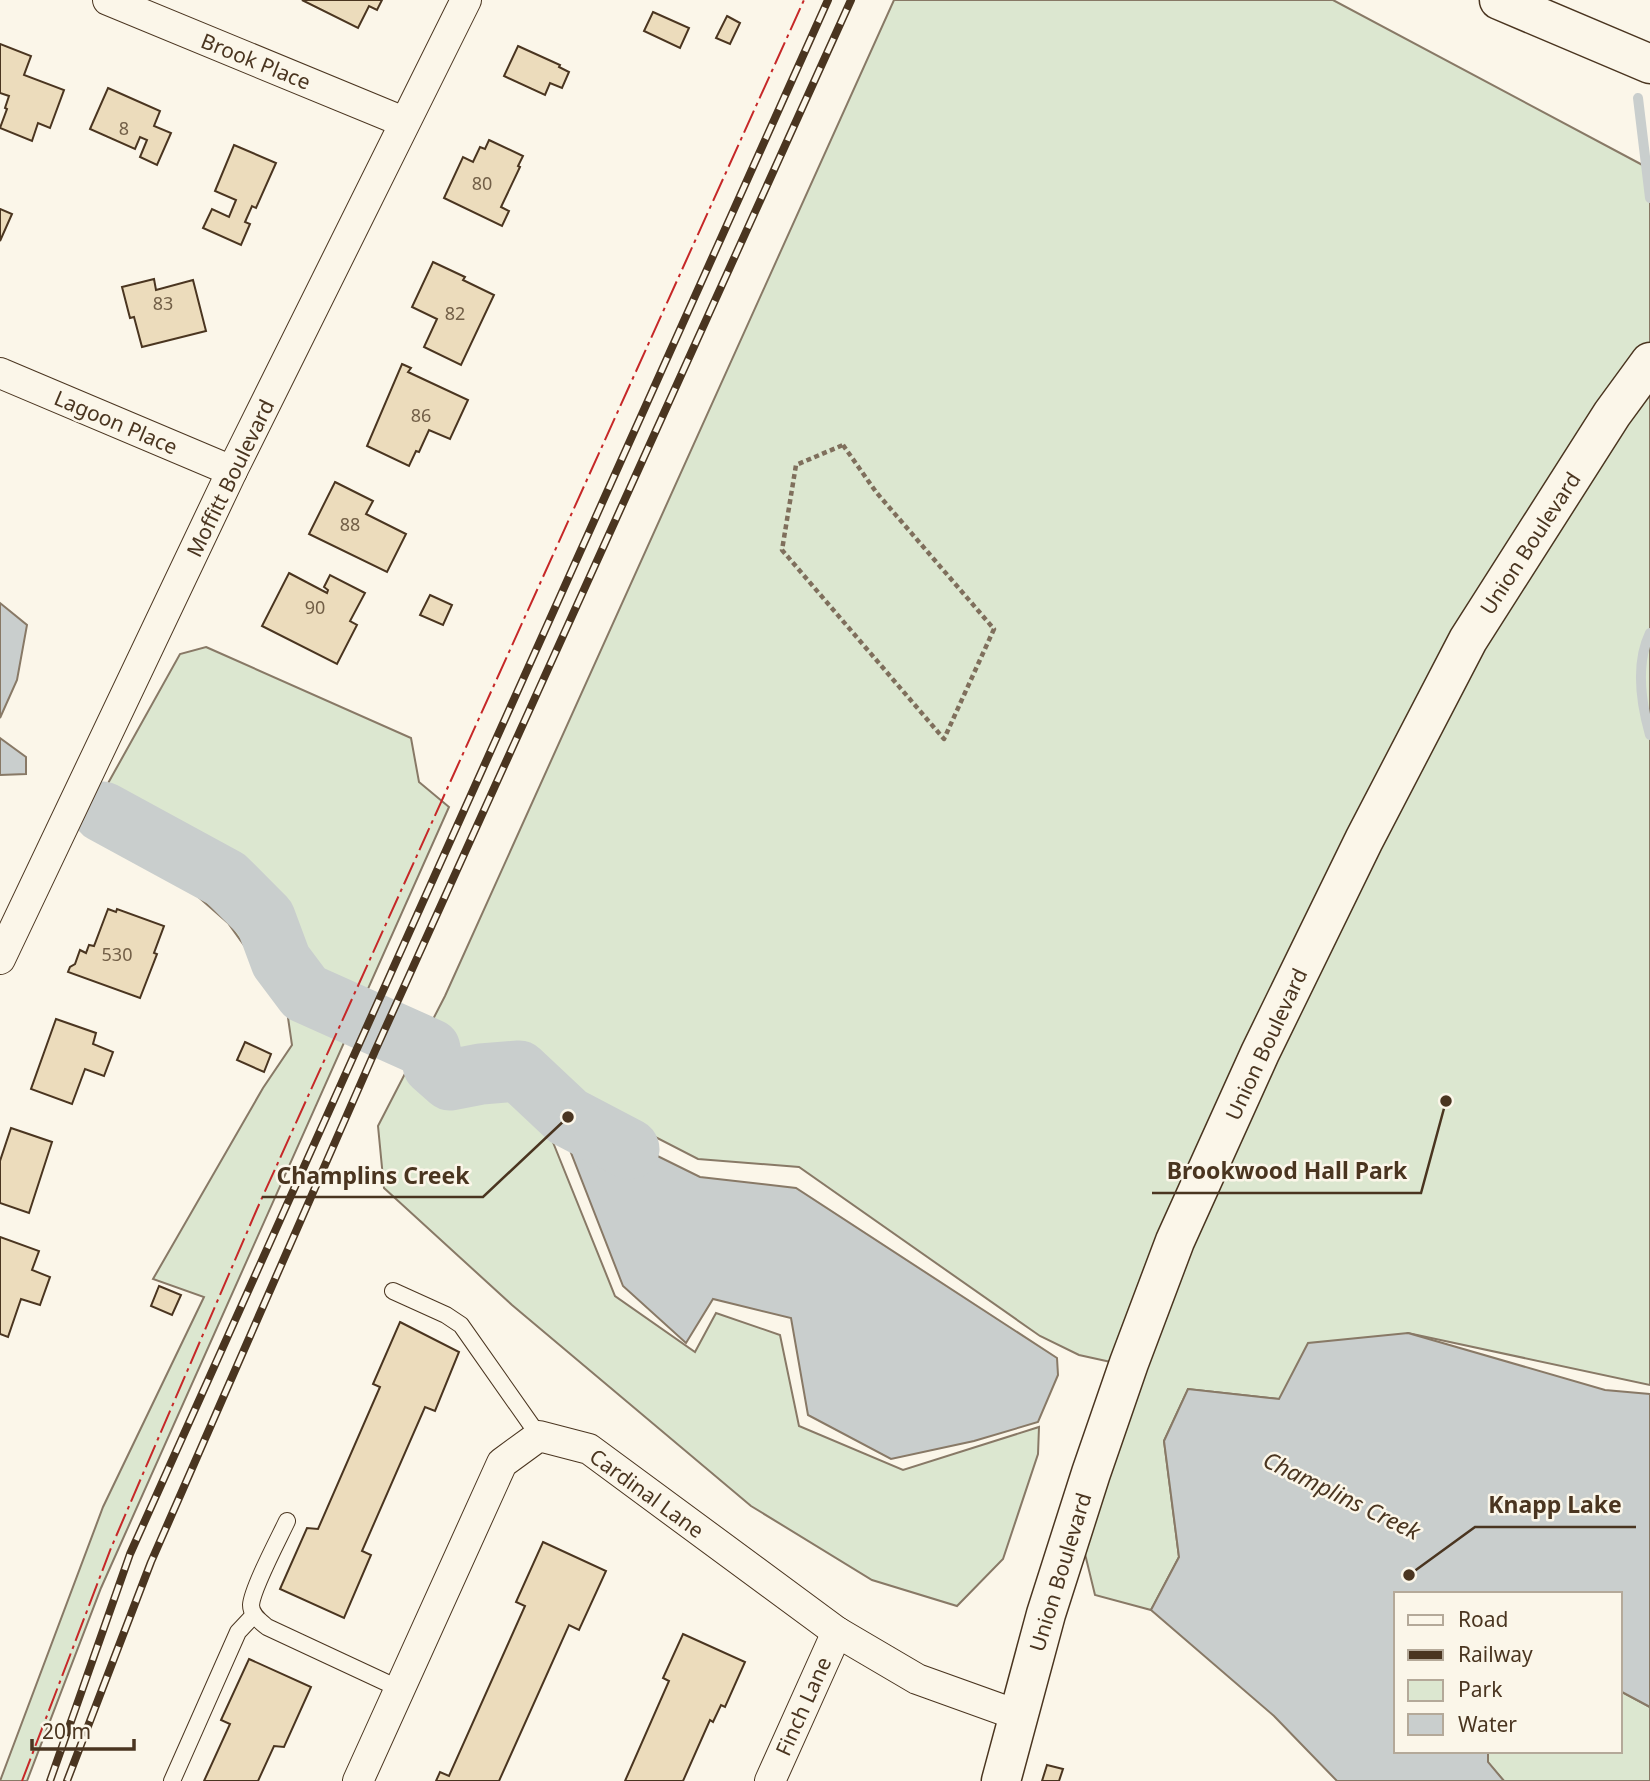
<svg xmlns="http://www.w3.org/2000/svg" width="1650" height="1781" font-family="'Noto Sans',sans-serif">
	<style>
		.green { fill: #dce7d0; stroke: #887966; stroke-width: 2 }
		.water { fill: #c9cecd; stroke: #887966; stroke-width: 2 }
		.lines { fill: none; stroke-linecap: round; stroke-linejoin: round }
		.stream { stroke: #c9cecd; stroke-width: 10 }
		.river { stroke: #c9cecd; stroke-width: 61 }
		.building { fill: #ecdcbc; stroke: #4a3520; stroke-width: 2 }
		.lane-casing { stroke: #4a3520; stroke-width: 18 }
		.street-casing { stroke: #4a3520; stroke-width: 32 }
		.secondary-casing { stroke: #4a3520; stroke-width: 41 }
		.path { stroke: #7f6f5c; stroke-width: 4.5; stroke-dasharray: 5 3.5; stroke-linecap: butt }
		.lane { stroke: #fbf6e9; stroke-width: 16 }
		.street { stroke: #fbf6e9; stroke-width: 30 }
		.secondary { stroke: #fbf6e9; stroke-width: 38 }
		.rail-casing { stroke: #4a3520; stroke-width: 8 }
		.rail { stroke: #fbf6e9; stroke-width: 5; stroke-dasharray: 16; stroke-linecap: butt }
		.power { stroke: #c62828; stroke-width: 2; stroke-dasharray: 24 5 3.5 5; stroke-linecap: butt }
		.labels { text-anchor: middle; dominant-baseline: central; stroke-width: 5; stroke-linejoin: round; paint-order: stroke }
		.number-label { font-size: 18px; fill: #725f47 }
		.street-label { font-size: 21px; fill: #4a3520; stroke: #fbf6e9 }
		.water-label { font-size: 23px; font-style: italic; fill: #4a3520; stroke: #fbf6e9 }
		.leader { fill: none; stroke: #4a3520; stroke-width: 2.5 }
		.callout-dot { fill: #4a3520; stroke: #fbf6e9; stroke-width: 2.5 }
		.callout-label { font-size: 23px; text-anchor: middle; font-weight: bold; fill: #4a3520; stroke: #fbf6e9; stroke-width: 5; stroke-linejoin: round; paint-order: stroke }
	</style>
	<rect width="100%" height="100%" fill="#fbf6e9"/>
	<g class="green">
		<polygon points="894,0 1333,0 1650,169 1650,1385 1408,1333 1279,1399 1188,1389 1164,1441 1179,1557 1151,1610 1095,1595 1076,1517 1129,1366 1079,1355 1040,1336 799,1167 698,1159 566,1091 544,1120 615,1296 695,1352 716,1313 780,1335 799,1426 903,1470 1039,1427 1038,1454 1003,1559 957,1606 872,1580 751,1506 512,1305 384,1188 378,1126 445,996"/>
		<polygon points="206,647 411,738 419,782 449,807 101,1588 27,1781 0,1781 103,1507 204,1297 153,1279 263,1088 292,1045 286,1004 228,923 179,880 87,821 180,654"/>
		<polygon points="1620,1691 1650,1707 1650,1781 1504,1781 1487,1762 1488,1751 1620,1751"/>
	</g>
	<g class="water">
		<polygon points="0,603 27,625 17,680 0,718"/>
		<polygon points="0,738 26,757 26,774 0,775"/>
		<polygon points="552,1104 700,1177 796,1188 1057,1358 1058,1375 1038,1422 974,1441 891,1459 808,1415 791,1318 713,1299 686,1343 623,1286"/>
		<polygon points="1408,1333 1605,1390 1650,1394 1650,1707 1620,1691 1620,1594 1396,1594 1396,1751 1488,1751 1488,1762 1504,1781 1337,1781 1274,1716 1151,1610 1179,1557 1164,1441 1188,1389 1279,1399 1308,1343"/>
	</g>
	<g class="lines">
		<g class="stream">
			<polyline points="1638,98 1650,198"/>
			<path d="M1650,633C1635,664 1641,703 1650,735"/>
		</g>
		<polyline class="river" points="103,812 226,879 265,918 281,961 305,993 430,1049 433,1065 450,1080 481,1074 519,1071 568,1117 629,1149"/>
	</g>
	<g class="building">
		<polygon points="302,0 382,0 377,10 369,6 358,28"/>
		<polygon points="653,12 689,28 680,48 644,31"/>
		<polygon points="727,16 740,23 730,44 716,38"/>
		<polygon points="0,44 31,56 24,75 64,90 50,128 38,123 32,141 0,128 7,109 5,108 9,96 0,93"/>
		<polygon points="518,46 560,65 559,67 569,72 562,88 550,83 545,95 504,76"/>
		<polygon points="108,88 160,111 154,126 171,133 157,165 140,157 147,140 140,137 135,149 90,129"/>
		<polygon points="489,140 523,156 518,166 520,167 501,207 509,211 502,226 444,198 463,157 473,162 480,147 485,149"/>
		<polygon points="234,145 276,163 256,208 252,206 245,222 250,224 241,245 203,228 212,209 229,217 236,200 215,191"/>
		<polygon points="0,209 12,214 0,241"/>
		<polygon points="433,262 465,277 463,280 494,295 461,365 424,347 437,319 412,307"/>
		<polygon points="154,279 156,290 193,280 206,331 142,347 134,317 130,318 122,287"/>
		<polygon points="402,364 411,368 408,372 468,400 450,439 429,430 419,452 416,451 409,466 367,446"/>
		<polygon points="335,482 373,501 366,514 406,534 387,572 309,534"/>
		<polygon points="289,573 327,593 328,590 324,587 330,575 365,593 350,621 357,625 337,664 262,626"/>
		<polygon points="430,595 452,605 443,625 420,615"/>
		<polygon points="108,909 116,912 117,909 164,926 154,953 157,954 140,998 68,972 70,967 75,964 80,950 86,953 89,945 94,946"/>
		<polygon points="56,1019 96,1033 93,1044 113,1052 104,1076 85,1069 72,1104 31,1089"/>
		<polygon points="245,1042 271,1054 264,1072 237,1060"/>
		<polygon points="11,1128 52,1142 29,1213 0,1203 0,1161"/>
		<polygon points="0,1237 39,1251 32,1270 50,1277 40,1305 21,1299 8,1337 0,1334"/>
		<polygon points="159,1286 181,1295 172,1315 151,1306"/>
		<polygon points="400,1322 459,1352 435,1411 425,1407 362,1551 371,1555 344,1618 280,1589 307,1528 318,1529 380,1387 373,1384"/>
		<polygon points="543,1542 606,1571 579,1630 569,1625 499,1781 436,1781 440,1772 449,1776 525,1606 516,1602"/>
		<polygon points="683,1634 745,1662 725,1707 721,1705 713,1722 710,1720 683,1781 625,1781 669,1681 663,1678"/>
		<polygon points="249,1659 311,1687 284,1747 274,1746 258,1781 204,1781 230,1724 221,1720"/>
		<polygon points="1047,1765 1063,1769 1059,1781 1042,1781"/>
	</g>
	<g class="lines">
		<g class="lane-casing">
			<g id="lane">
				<polyline points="393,1291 446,1315 461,1325 539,1436"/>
				<path d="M287,1521C279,1538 252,1589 251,1605C251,1615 260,1621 267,1627L400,1689"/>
				<polyline points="172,1781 238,1632 254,1615"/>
			</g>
		</g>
		<g class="street-casing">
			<g id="street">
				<polyline points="108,0 404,122"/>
				<polyline points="0,373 232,471"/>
				<polyline points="0,959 232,471 466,0"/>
				<polyline points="358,1781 502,1463 539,1436 589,1449 837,1632 917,1679 1017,1715"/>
				<polyline points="770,1781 837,1632"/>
			</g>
		</g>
		<g class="secondary-casing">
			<g id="secondary">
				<polyline points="1499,0 1650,64"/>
				<polyline points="1001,1781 1046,1614 1091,1473 1129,1363 1175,1241 1260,1053 1364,840 1468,640 1612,414 1650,362"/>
			</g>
		</g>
		<polygon class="path" points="843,445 876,492 994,629 944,739 782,550 796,465"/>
		<use href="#lane" class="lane"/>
		<use href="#street" class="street"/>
		<use href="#secondary" class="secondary"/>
		<g class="rail-casing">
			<g id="rail">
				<polyline points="50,1781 130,1554 828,0"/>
				<polyline points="67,1781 151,1562 375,1051 851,0"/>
			</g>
		</g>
		<use href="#rail" class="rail"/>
		<polyline class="power" points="22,1781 111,1548 257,1209 804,0"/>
	</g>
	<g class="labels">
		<g class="number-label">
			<text x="124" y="128">8</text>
			<text x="482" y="183">80</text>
			<text x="163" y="303">83</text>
			<text x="455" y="313">82</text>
			<text x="421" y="415">86</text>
			<text x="350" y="524">88</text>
			<text x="315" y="607">90</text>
			<text x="117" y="954">530</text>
		</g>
		<g class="street-label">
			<text transform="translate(256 61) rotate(22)">Brook Place</text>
			<text transform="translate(116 422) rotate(23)">Lagoon Place</text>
			<text transform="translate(230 478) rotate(-64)">Moffitt Boulevard</text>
			<text transform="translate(1530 543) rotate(-57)">Union Boulevard</text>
			<text transform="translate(1266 1044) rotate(-65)">Union Boulevard</text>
			<text transform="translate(647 1493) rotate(36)">Cardinal Lane</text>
			<text transform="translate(1060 1572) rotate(-73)">Union Boulevard</text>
			<text transform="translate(803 1706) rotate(-66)">Finch Lane</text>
		</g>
		<g class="water-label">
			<text transform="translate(1342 1495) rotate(26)">Champlins Creek</text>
		</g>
	</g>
	<path class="leader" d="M1446 1101L1421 1193H1152M568 1117L483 1197H262M1409 1575L1475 1527H1636"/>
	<g class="callout-dot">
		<circle cx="1446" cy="1101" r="7"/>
		<circle cx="568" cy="1117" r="7"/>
		<circle cx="1409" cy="1575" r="7"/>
	</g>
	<g class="callout-label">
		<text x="1287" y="1179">Brookwood Hall Park</text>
		<text x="373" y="1184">Champlins Creek</text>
		<text x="1555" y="1513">Knapp Lake</text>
	</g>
	<rect x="1394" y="1592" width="228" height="161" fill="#fbf6e9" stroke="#b4a999" stroke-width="2"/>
	<rect x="1408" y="1615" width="35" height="10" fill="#fbf6e9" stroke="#b4a999" stroke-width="2"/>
	<text x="1458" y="1627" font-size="21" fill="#4a3520">Road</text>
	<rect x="1408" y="1650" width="35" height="10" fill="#4a3520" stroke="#b4a999" stroke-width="2"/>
	<text x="1458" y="1662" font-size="21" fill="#4a3520">Railway</text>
	<rect x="1408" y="1680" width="35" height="21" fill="#dce7d0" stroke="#b4a999" stroke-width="2"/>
	<text x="1458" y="1697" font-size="21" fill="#4a3520">Park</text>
	<rect x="1408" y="1714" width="35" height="21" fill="#c9cecd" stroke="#b4a999" stroke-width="2"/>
	<text x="1458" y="1732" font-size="21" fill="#4a3520">Water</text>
	<path d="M32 1739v10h102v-10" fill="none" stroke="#4a3520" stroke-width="3.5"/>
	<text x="42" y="1739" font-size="21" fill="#4a3520" stroke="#fbf6e9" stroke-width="5" paint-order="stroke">20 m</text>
</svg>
